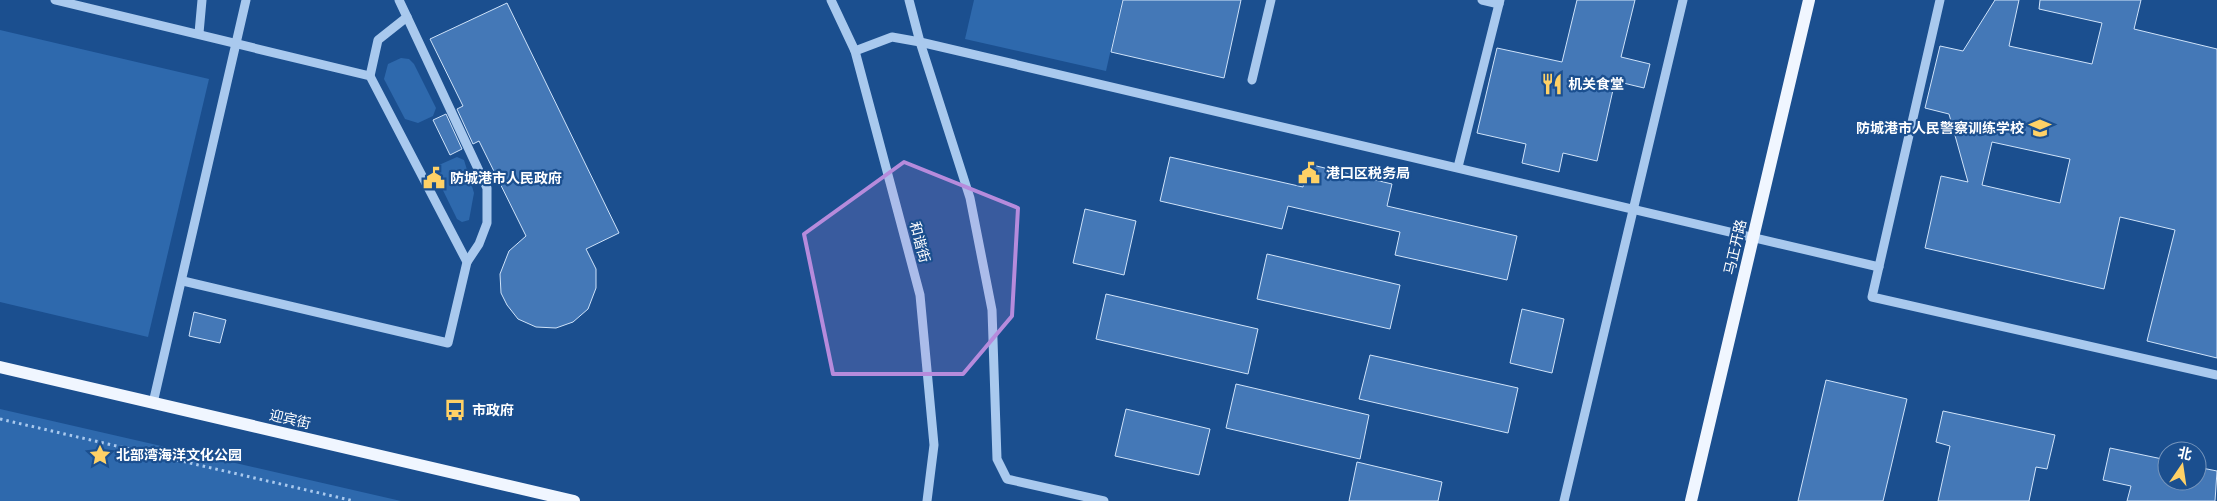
<svg xmlns="http://www.w3.org/2000/svg" width="2217" height="501" font-family="'IBM Plex Sans','Noto Sans SC',sans-serif">
	<style>
		.green { fill: #2e69ad }
		.building { fill: #4478b7; stroke: #cfe3fa; fill-rule: evenodd }
		.lines { fill: none; stroke-linecap: round; stroke-linejoin: round }
		.path { stroke: #a9c9ee; stroke-width: 3; stroke-dasharray: 2.5 4; stroke-linecap: butt }
		.minor { stroke: #a9c9ee; stroke-width: 9 }
		.major { stroke: #f0f6ff; stroke-width: 12 }
		.marked { fill: #b68bdc; fill-opacity: 0.2; stroke: #b68bdc; stroke-width: 4; stroke-linejoin: round }
		.labels { text-anchor: middle; dominant-baseline: central; stroke-width: 4.5; stroke-linejoin: round; paint-order: stroke }
		.poi-label { font-size: 14px; font-weight: bold; fill: #fff; stroke: #1b4f8f; text-anchor: start }
		.street-label { font-size: 14px; fill: #fff; stroke: #1b4f8f }
	</style>
	<rect width="100%" height="100%" fill="#1b4f8f"/>
	<g class="green">
		<polygon points="974,0 1122,0 1106,71 965,39"/>
		<polygon points="0,30 209,79 148,337 0,302"/>
		<polygon points="401,58 409,59 414,64 436,108 433,116 418,123 405,119 384,79 388,64"/>
		<polygon points="457,157 464,160 474,193 469,220 462,222 457,219 435,174 439,165"/>
		<polygon points="0,409 401,501 0,501"/>
	</g>
	<g class="building">
		<polygon points="1123,0 1241,0 1224,78 1111,52"/>
		<polygon points="1577,0 1635,0 1621,57 1650,64 1644,88 1615,81 1597,161 1563,153 1559,172 1522,163 1526,144 1477,133 1497,48 1562,62"/>
		<path d="M1995,0H2019L2009,46L2092,64L2102,23L2039,9L2040,0H2141L2134,29L2217,49V358L2147,341L2175,230L2120,217L2104,289L1925,248L1941,176L1968,182L1949,114L1925,108L1940,46L1963,51ZM1992,142L2070,159L2060,203L1982,185Z"/>
		<polygon points="507,3 619,233 586,249 596,269 596,288 588,309 573,322 556,328 536,327 518,319 507,305 501,293 500,274 509,251 526,236 479,141 473,144 457,109 463,106 430,39"/>
		<polygon points="446,114 462,149 450,155 433,120"/>
		<polygon points="1170,157 1303,187 1308,164 1392,184 1387,206 1517,236 1507,280 1395,255 1400,232 1288,206 1282,229 1160,201"/>
		<polygon points="1085,209 1136,221 1124,275 1073,263"/>
		<polygon points="1267,254 1400,285 1390,329 1257,299"/>
		<polygon points="1106,294 1258,329 1248,374 1096,339"/>
		<polygon points="1522,309 1564,319 1552,373 1510,363"/>
		<polygon points="194,312 226,320 220,343 189,336"/>
		<polygon points="1370,355 1518,388 1508,433 1359,399"/>
		<polygon points="1826,380 1907,399 1883,501 1798,501"/>
		<polygon points="1236,384 1369,415 1360,459 1226,428"/>
		<polygon points="1126,409 1210,429 1199,475 1115,456"/>
		<polygon points="1943,411 2055,435 2047,469 2036,467 2029,501 1938,501 1950,446 1936,442"/>
		<polygon points="2110,448 2167,460 2167,481 2197,481 2197,467 2217,471 2215,501 2127,501 2131,486 2103,480"/>
		<polygon points="1357,462 1442,482 1438,501 1349,501"/>
	</g>
	<g class="lines">
		<polyline class="path" points="0,419 354,501"/>
		<g class="minor">
			<polyline points="55,0 370,76 467,262 448,343 183,281"/>
			<polyline points="831,0 855,51 920,295 934,445 927,501"/>
			<polyline points="909,0 920,42 970,198 992,310 997,459 1007,479 1104,501"/>
			<polyline points="1482,0 1499,4"/>
			<polyline points="1940,0 1872,297 2217,375"/>
			<polyline points="407,17 487,188 487,223 479,244 467,262"/>
			<polyline points="199,33 202,0"/>
			<polyline points="855,51 892,37 920,42 1879,267"/>
			<polyline points="370,76 378,40 407,17 399,0"/>
			<polyline points="1252,80 1271,0"/>
			<polyline points="1458,167 1500,0"/>
			<polyline points="153,403 246,0"/>
			<polyline points="1564,501 1683,0"/>
		</g>
		<g class="major">
			<polyline points="0,367 574,501"/>
			<polyline points="1691,501 1809,0"/>
		</g>
	</g>
	<path class="marked" d="M904,162L1018,208L1012,316L963,374H833L804,234Z"/>
	<defs>
		<g id="restaurant-bare" transform="scale(1.725)"><path d="M-5-6h1v4h1v-4h1v4h1v-4h1v5L-1.5 .5V6h-2V.5L-5-1ZM5-6V6H3V1.5H1.5Q1.5-4 5-6Z" fill="#ffd166" stroke="#1b4f8f" stroke-width="2.5" paint-order="stroke"/></g>
		<g id="university-bare" transform="scale(1.725)"><path d="M0-5L7-2L0 1L-7-2ZM-4 1L0 2.5L4 1V4Q0 6-4 4Z" fill="#ffd166" stroke="#1b4f8f" stroke-width="2.5" paint-order="stroke"/></g>
		<g id="civic-bare" transform="scale(1.725)"><path d="M-.6-6.5H3V-4.5H.6V-3L4-1V1h2V6H-6V1h2V-1L-.6-3ZM-1.2 2.5V6h2.4V2.5Z" fill="#ffd166" stroke="#1b4f8f" stroke-width="2.5" paint-order="stroke"/></g>
		<g id="bus-bare" transform="scale(1.725)"><path d="M-5-6H5V4H4V6H2V4H-2V6H-4V4H-5ZM-3.5-4V0h7V-4ZM-3.5 1.2v1.5H-2V1.2ZM2 1.2v1.5H3.5V1.2Z" fill="#ffd166" stroke="#1b4f8f" stroke-width="2.5" paint-order="stroke"/></g>
		<g id="sight-bare" transform="scale(1.725)"><path d="M0-6L1.8-2.2L6-1.7L2.9 1.2L3.7 5.4L0 3.3L-3.7 5.4L-2.9 1.2L-6-1.7L-1.8-2.2Z" fill="#ffd166" stroke="#1b4f8f" stroke-width="2.5" paint-order="stroke"/></g>
	</defs>
	<g fill-rule="evenodd">
		<use href="#restaurant-bare" x="1552" y="84"/>
		<use href="#university-bare" x="2040" y="128"/>
		<use href="#civic-bare" x="1309" y="173"/>
		<use href="#civic-bare" x="434" y="178"/>
		<use href="#bus-bare" x="455" y="410"/>
		<use href="#sight-bare" x="100" y="455"/>
	</g>
	<g class="labels">
		<g class="poi-label">
			<text x="1568" y="84">机关食堂</text>
			<text x="2024" y="128" text-anchor="end">防城港市人民警察训练学校</text>
			<text x="1326" y="173">港口区税务局</text>
			<text x="450" y="178">防城港市人民政府</text>
			<text x="472" y="410">市政府</text>
			<text x="116" y="455">北部湾海洋文化公园</text>
		</g>
		<g class="street-label">
			<text transform="translate(920 242) rotate(75)">和谐街</text>
			<text transform="translate(1735 247) rotate(-77)">马正开路</text>
			<text transform="translate(290 419) rotate(13)">迎宾街</text>
		</g>
	</g>
	<g transform="translate(2182 466) rotate(13)"><circle r="24" fill="#1b4f8f" stroke="#7695bc"/>
	<path d="M0-4L9 19L0 12L-9 19Z" fill="#ffd166"/>
	<text y="-8" font-size="14" font-weight="bold" text-anchor="middle" fill="#ffffff">北</text>
	</g>
</svg>
